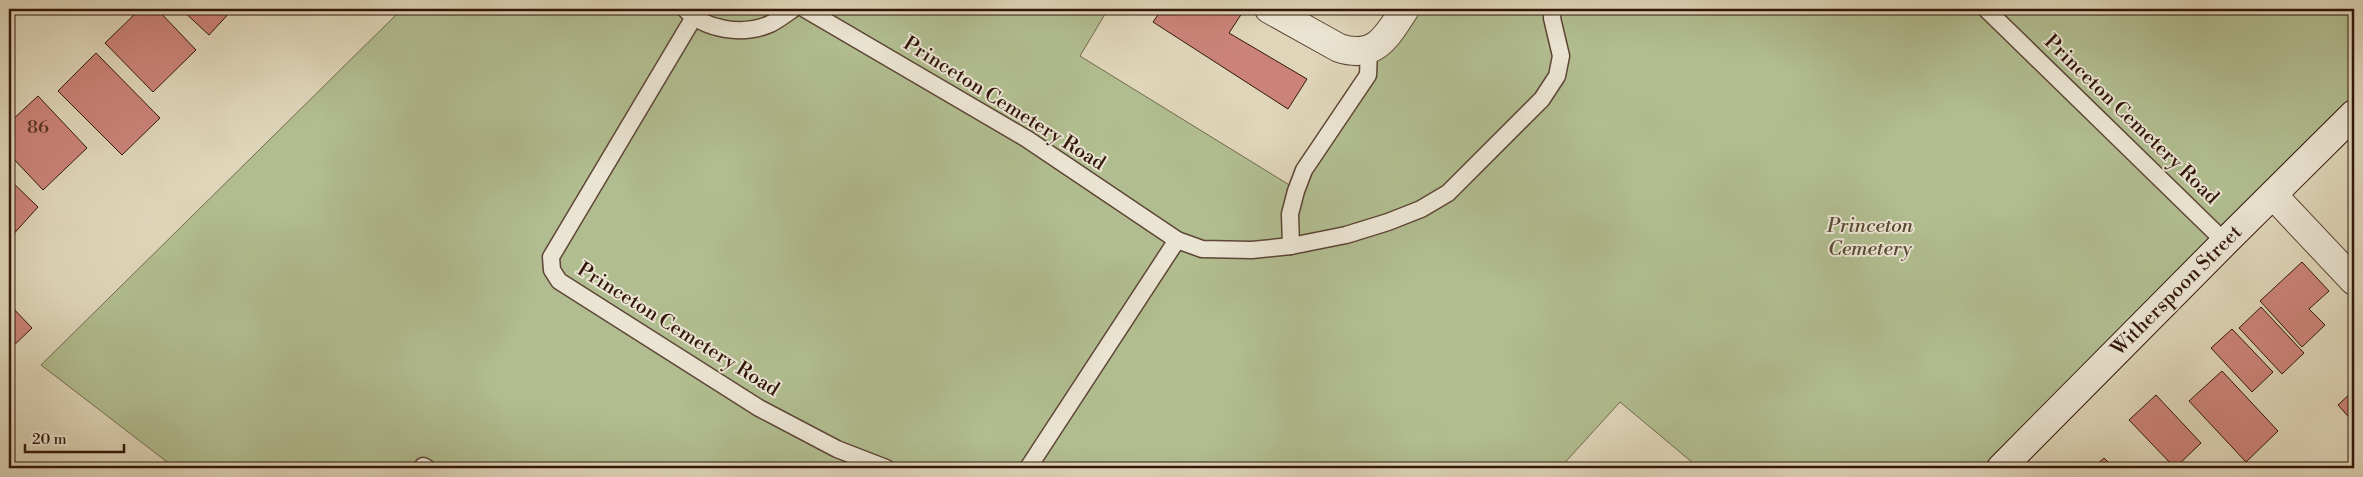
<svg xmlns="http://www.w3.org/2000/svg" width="2363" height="477" font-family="'Libre Bodoni',serif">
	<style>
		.green { fill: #b1bd90; stroke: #726a4d }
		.building { fill: #cb8379; stroke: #33170a }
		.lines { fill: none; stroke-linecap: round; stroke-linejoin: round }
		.lane-casing { stroke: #5e4636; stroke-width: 19 }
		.street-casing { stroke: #5e4636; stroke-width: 30 }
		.secondary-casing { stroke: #33170a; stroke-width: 30 }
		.lane { stroke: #eae4d2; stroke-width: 16 }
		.street { stroke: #eae4d2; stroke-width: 28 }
		.secondary { stroke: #eae4d2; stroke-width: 28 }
		.labels { text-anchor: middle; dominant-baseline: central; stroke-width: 4; stroke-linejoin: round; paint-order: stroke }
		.number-label { font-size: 18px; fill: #593226 }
		.street-label { font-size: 20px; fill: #33170a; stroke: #eae4d2 }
		.park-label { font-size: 20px; font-style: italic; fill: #594932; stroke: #eae4d2 }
	</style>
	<rect width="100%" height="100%" fill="#dfd5b9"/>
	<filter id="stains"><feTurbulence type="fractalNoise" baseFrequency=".004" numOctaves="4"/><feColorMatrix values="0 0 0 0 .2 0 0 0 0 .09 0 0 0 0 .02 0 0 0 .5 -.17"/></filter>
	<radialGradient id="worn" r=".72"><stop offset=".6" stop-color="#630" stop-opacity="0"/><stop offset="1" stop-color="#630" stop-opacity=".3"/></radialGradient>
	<polygon class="green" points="402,9 1108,9 1080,56 1291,186 1410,9 2354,9 2354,96 2006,468 1699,468 1620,402 1560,468 175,468 41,365"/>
	<g class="building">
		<polygon points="140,9 157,9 196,50 153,92 105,43"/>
		<polygon points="181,9 233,9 209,35"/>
		<polygon points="1162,9 1244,10 1229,33 1307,79 1288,109 1153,22"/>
		<polygon points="96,53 160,118 122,155 58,91"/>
		<polygon points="38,96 87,148 43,190 9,154 9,123"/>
		<polygon points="9,179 38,207 9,239"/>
		<polygon points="2302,262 2329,291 2309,309 2325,325 2302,347 2260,301"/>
		<polygon points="9,304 32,328 9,350"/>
		<polygon points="2261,307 2304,353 2282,374 2239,328"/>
		<polygon points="2232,329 2273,372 2252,392 2211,348"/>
		<polygon points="2222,371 2278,431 2246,462 2189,401"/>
		<polygon points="2354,390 2354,423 2338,405"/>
		<polygon points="2156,395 2201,443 2175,468 2129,420"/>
		<polygon points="2104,458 2114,468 2093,468"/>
	</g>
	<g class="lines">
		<g class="lane-casing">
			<g id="lane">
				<path d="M685,9C705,30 743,36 770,24C778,20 786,14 793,9"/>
				<polyline points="805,9 1027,139 1177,240 1202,249 1252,250 1291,246 1346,235 1388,222 1421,209 1448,193 1542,99 1557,76 1561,56 1552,18 1553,9"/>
				<polyline points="1986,9 2225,242"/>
				<polyline points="694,17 551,257 552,270 559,281 759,408 837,449 886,468"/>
				<polyline points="1291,246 1290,214 1296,191 1304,170 1368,75 1369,50"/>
				<polyline points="423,466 427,468"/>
				<polyline points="1028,468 1177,240"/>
			</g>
		</g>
		<g class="street-casing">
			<g id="street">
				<path d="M1269,9L1339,48C1376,60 1387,36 1405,9"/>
				<polyline points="2273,195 2354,281"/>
			</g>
		</g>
		<g class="secondary-casing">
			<polyline id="secondary" points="2001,468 2225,242 2354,114"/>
		</g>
		<use href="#lane" class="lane"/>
		<use href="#street" class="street"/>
		<use href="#secondary" class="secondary"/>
	</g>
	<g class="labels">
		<g class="number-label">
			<text x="38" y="127">86</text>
		</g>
		<g class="street-label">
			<text transform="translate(1004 104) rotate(32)">Princeton Cemetery Road</text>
			<text transform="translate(2131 120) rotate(44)">Princeton Cemetery Road</text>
			<text transform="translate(2177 291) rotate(-45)">Witherspoon Street</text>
			<text transform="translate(678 330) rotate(32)">Princeton Cemetery Road</text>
		</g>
		<g class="park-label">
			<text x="1870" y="226">Princeton<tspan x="1870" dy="23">Cemetery</tspan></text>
		</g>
	</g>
	<rect width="2363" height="477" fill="none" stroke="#dfd5b9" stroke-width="30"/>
	<rect x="10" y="10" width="2343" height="457" fill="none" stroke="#33170a" stroke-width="2.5"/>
	<rect x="15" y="15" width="2333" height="447" fill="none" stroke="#33170a"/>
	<path d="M25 444v8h99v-8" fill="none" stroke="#33170a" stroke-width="2.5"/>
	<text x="32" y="444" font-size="15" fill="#33170a" stroke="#eae4d2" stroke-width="4" paint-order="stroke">20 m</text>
	<rect width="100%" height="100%" filter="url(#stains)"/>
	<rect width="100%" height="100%" fill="url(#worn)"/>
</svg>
